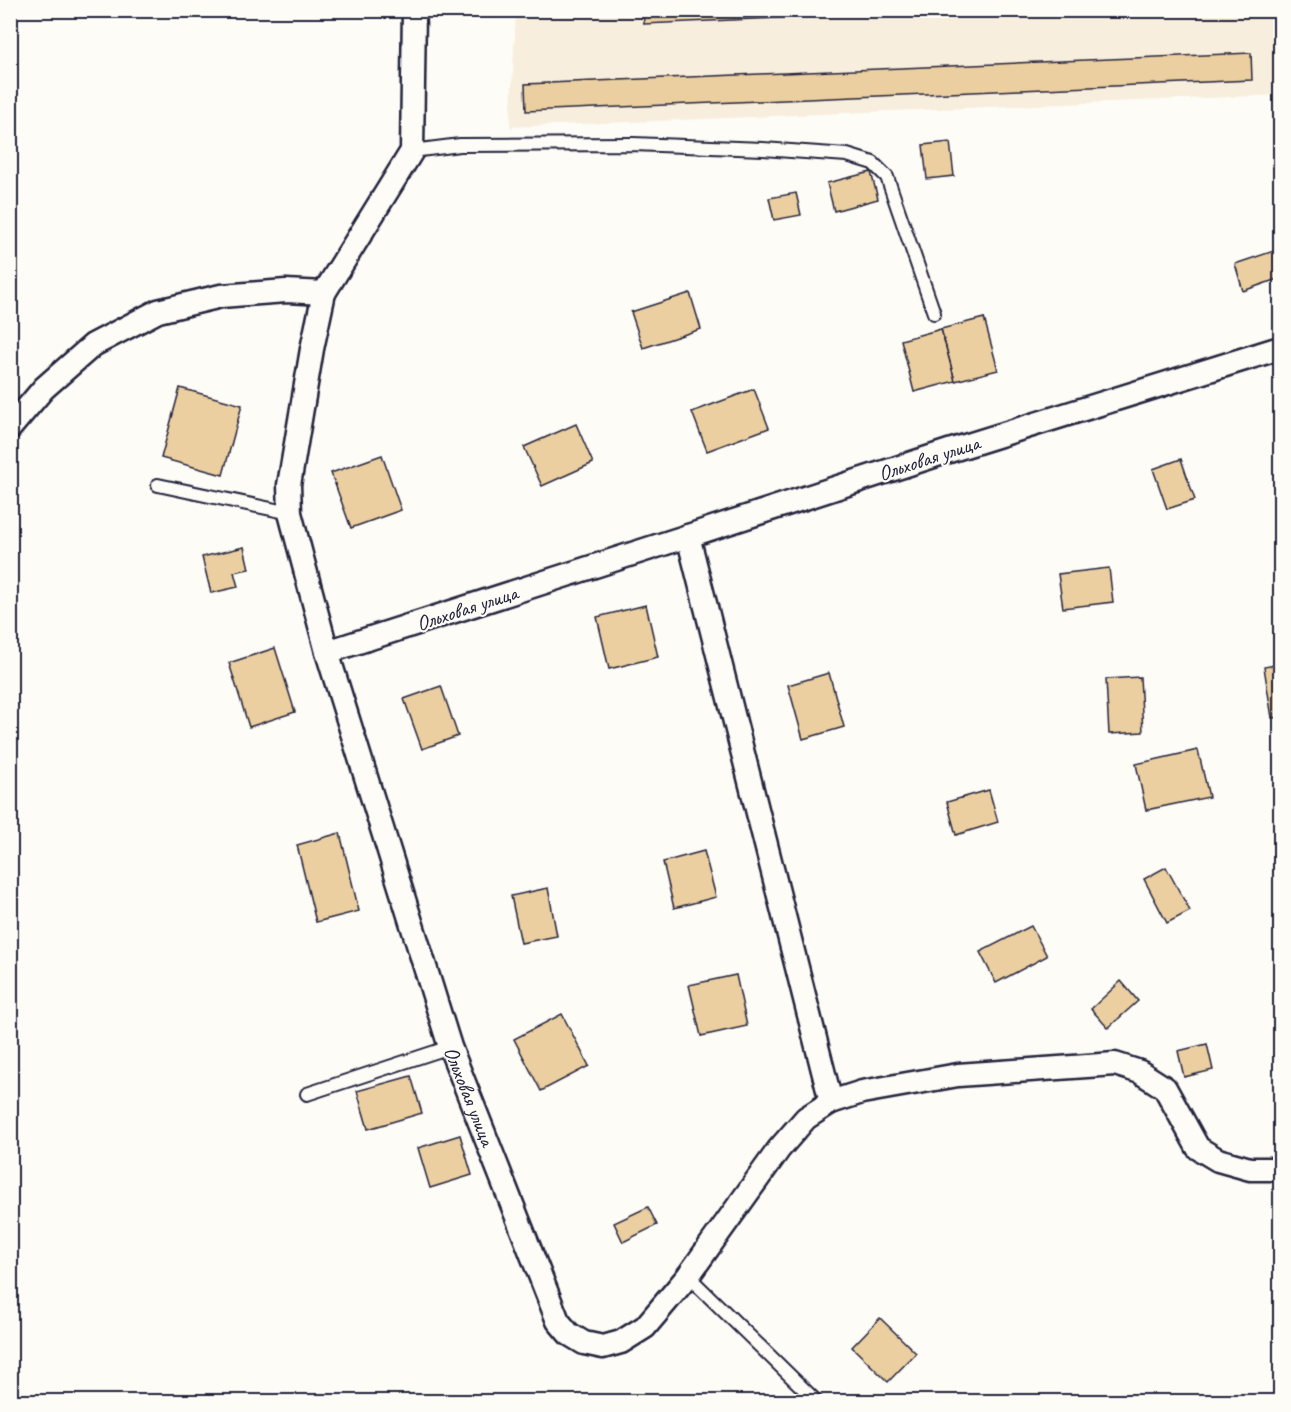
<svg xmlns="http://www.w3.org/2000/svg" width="1291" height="1412" font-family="Caveat,sans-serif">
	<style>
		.built { fill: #f8eedd }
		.building { fill: #eccfa0; stroke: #22223b; stroke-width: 1.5 }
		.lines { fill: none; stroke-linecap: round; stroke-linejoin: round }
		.service-casing { stroke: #22223b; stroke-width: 16 }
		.minor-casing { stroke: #22223b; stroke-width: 27 }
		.service { stroke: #fdfcf7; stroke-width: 12 }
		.minor { stroke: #fdfcf7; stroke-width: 22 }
		.labels { text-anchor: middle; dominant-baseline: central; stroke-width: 4.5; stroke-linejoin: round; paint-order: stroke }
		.street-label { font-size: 21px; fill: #22223b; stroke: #fdfcf7 }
	</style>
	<rect width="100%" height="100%" fill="#fdfcf7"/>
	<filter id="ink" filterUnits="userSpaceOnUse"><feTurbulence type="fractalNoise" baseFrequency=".0167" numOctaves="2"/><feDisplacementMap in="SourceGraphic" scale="12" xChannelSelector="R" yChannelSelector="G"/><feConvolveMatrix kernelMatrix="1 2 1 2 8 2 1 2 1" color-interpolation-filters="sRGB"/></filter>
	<g filter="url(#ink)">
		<polygon class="built" points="516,11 1280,11 1280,95 510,127"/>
		<g class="building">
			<polygon points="643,10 935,10 935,11 644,24"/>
			<polygon points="1251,53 1252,80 526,111 525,84"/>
			<polygon points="950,142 954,176 927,179 923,145"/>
			<polygon points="871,172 878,199 834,211 827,183"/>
			<polygon points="796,193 801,215 774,220 769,198"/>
			<polygon points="1280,249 1280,278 1243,291 1235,264"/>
			<polygon points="690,293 701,329 643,348 631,312"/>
			<polygon points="984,318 998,370 955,381 941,329"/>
			<polygon points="941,329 955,381 914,392 901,340"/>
			<polygon points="180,388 242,405 223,475 161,458"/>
			<polygon points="754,389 769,428 707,451 692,412"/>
			<polygon points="576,424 593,463 542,486 524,447"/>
			<polygon points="382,455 401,510 351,528 331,473"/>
			<polygon points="1181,459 1195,500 1167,509 1153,469"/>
			<polygon points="244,547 249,569 234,572 238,587 211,593 202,557"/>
			<polygon points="1109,568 1113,602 1063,608 1058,574"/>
			<polygon points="646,605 658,657 609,669 597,617"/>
			<polygon points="275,648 295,712 249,727 229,663"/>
			<polygon points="1280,664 1280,717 1272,718 1264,667"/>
			<polygon points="829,673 844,727 803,739 788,685"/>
			<polygon points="1140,677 1143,732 1109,734 1106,679"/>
			<polygon points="441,686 458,736 422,749 404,699"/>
			<polygon points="1198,750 1209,797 1146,810 1136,764"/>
			<polygon points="989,790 998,822 956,835 947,802"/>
			<polygon points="340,833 359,911 316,922 297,845"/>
			<polygon points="704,851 716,897 674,908 663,862"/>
			<polygon points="1166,867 1190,911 1167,923 1144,879"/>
			<polygon points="548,888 557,936 521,943 511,896"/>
			<polygon points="1031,926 1047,956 996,983 980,952"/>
			<polygon points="736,975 747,1026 701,1036 689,985"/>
			<polygon points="1121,981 1138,1001 1108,1028 1091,1009"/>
			<polygon points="562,1014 589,1066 541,1091 514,1039"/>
			<polygon points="1207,1044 1213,1070 1184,1077 1178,1051"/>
			<polygon points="411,1076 422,1113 368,1129 357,1091"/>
			<polygon points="460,1135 472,1175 430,1188 418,1148"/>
			<polygon points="648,1207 657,1225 623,1242 614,1223"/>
			<polygon points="880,1318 916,1353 888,1382 852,1347"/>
		</g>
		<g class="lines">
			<g class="service-casing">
				<g id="service">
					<polyline points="412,151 460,145 633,144 763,149 847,155 873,163 887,177 934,313"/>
					<polyline points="158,485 290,513"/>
					<polyline points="307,1094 450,1047"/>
					<polyline points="688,1276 817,1402"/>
				</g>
			</g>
			<g class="minor-casing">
				<g id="minor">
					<path id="s1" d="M1280,348L949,451L688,536L327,652L450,1047L558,1321L569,1334L584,1343L603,1347L621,1342L645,1327L688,1276L779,1149L806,1118L831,1102L862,1092L958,1075L1115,1064L1140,1072L1165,1088L1198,1148L1218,1160L1250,1169H1280"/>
					<polyline points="10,428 44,388 93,345 158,311 221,296 286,291 324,293"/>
					<polyline points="688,536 831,1102"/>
					<polyline points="327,652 290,513 289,485 312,349 324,293 412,151 414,10"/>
				</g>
			</g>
			<use href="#service" class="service"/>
			<use href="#minor" class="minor"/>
		</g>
	</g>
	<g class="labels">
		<g class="street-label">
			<text transform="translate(929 458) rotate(-18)">Ольховая улица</text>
			<text transform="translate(467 608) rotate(-18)">Ольховая улица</text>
			<text stroke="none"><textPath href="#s1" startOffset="1467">Ольховая улица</textPath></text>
		</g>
	</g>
	<rect width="1291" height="1412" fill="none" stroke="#fdfcf7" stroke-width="36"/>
	<rect x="18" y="18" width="1255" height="1376" fill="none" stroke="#22223b" stroke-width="2" filter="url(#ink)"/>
</svg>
